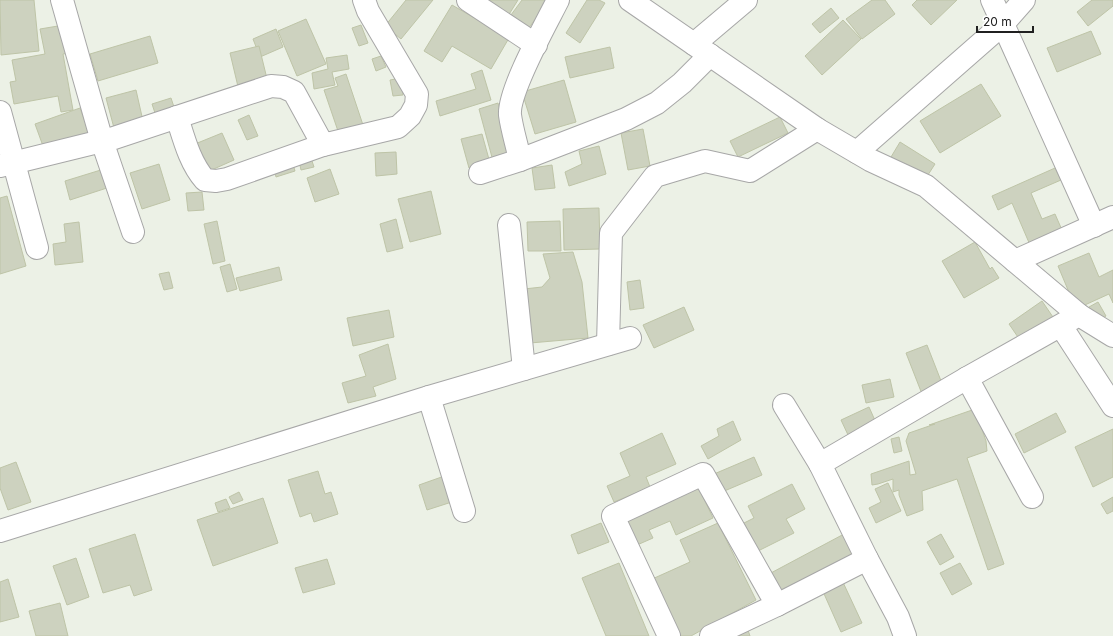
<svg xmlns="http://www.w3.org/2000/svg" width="1113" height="636" font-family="Inter,sans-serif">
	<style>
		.building { fill: #cdd2bf; stroke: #bec4a7 }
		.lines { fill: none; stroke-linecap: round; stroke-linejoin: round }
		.minor-casing { stroke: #a7a7a7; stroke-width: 24 }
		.minor { stroke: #fff; stroke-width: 22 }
	</style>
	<rect width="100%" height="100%" fill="#ecf1e6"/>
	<g class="building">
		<polygon points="0,0 34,0 39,51 1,55"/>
		<polygon points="406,0 433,0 401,39 385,26"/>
		<polygon points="479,0 518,0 508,16"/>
		<polygon points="522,0 549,0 526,32 508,19"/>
		<polygon points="587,0 599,0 605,3 580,43 566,33"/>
		<polygon points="872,0 885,0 895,14 862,39 846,19"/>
		<polygon points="917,0 957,0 931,25 912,5"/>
		<polygon points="1092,0 1113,0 1113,6 1088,26 1077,12"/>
		<polygon points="452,5 509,38 491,69 452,46 442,62 424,51"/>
		<polygon points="831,8 839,18 820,33 812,24"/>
		<polygon points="306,19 326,64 297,76 278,31"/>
		<polygon points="843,20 861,39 822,75 805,56"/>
		<polygon points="64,25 69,53 63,54 73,110 61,112 58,96 14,104 10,82 16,81 12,60 45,54 40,29"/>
		<polygon points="361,25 368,43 359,46 352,28"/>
		<polygon points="276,29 283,47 260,57 253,39"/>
		<polygon points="1091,31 1101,54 1057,72 1047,48"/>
		<polygon points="150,36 158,63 98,81 90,54"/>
		<polygon points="259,46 269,87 240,95 230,53"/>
		<polygon points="610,47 614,68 570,78 565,57"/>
		<polygon points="347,55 349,69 332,72 335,85 314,89 312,73 328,69 326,58"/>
		<polygon points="381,56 386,67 376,71 372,59"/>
		<polygon points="482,70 491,100 440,116 436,101 476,89 471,74"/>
		<polygon points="346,74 363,125 339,134 324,90 338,86 335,78"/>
		<polygon points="401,78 403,95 393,96 390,80"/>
		<polygon points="564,80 576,122 535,134 522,92"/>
		<polygon points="981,84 1001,116 940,153 920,121"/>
		<polygon points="136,90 143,121 114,128 106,98"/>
		<polygon points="171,98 176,113 157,119 152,104"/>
		<polygon points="498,103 512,156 493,161 479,109"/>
		<polygon points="80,108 90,136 43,146 35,124"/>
		<polygon points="249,115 258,136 247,140 238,120"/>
		<polygon points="780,117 788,133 738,157 730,141"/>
		<polygon points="643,129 650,166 628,170 621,133"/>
		<polygon points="222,133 234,160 207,172 195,144"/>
		<polygon points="482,134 490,163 469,168 461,139"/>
		<polygon points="900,142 935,164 926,178 891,157"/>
		<polygon points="599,146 606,174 569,186 565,172 582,164 579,151"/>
		<polygon points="396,152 397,174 376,176 375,153"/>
		<polygon points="311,158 314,167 301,170 299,161"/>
		<polygon points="159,164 170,200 142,209 130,173"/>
		<polygon points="293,164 295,171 276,177 274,169"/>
		<polygon points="552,165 555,188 535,190 532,168"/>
		<polygon points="1055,168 1061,180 1031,193 1042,219 1055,214 1062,230 1030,245 1012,203 998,210 992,196"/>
		<polygon points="104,169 110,187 70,200 65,181"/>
		<polygon points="330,169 339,194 315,202 307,178"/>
		<polygon points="431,191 441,234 410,242 398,199"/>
		<polygon points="202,192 204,210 188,211 186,193"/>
		<polygon points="7,196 26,266 0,274 0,198"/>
		<polygon points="599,208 600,249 564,250 563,209"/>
		<polygon points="396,219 403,248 387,252 380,224"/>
		<polygon points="217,221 225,261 213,264 204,224"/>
		<polygon points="560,221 561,251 528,251 527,222"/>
		<polygon points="79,222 83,262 55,265 53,244 66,242 64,224"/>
		<polygon points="975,242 990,269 992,267 999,278 964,298 942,261"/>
		<polygon points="573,252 582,282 588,338 530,343 524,289 542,287 550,278 543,254"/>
		<polygon points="1089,253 1099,277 1113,270 1113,303 1109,294 1076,309 1058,266"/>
		<polygon points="230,264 237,289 227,292 220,267"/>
		<polygon points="279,267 282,280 240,291 236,278"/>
		<polygon points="169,272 173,288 164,290 159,274"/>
		<polygon points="640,280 644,308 630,310 627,282"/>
		<polygon points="1042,301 1055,320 1022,343 1009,324"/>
		<polygon points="1098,302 1106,316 1097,322 1089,307"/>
		<polygon points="684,307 694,330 654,348 643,325"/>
		<polygon points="389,310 394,337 353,346 347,318"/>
		<polygon points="388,344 396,379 373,387 376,396 348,403 342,383 366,376 359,355"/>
		<polygon points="927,345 943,386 922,394 906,353"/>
		<polygon points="890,379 894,397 866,403 862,385"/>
		<polygon points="869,407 877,425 849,437 841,420"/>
		<polygon points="975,409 986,441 987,451 967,458 1004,564 988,570 957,479 922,491 923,510 907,516 899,495 899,490 893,492 893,479 878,484 872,485 871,474 909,461 910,475 916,474 906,441 909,433 935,424 929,425"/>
		<polygon points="1056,413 1066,432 1024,453 1015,434"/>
		<polygon points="733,421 741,440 708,459 701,446 719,436 717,429"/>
		<polygon points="1113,429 1113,477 1093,487 1075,447"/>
		<polygon points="662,433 676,464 646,477 650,487 614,502 607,486 630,476 620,453"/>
		<polygon points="899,437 902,451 894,453 891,439"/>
		<polygon points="754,457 762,475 722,492 714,474"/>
		<polygon points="16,462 31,502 8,510 0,488 0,468"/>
		<polygon points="318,471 325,494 331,492 338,514 314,522 311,513 300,517 288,480"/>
		<polygon points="450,474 458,500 427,510 419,485"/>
		<polygon points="888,483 901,511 876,523 869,508 881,502 875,489"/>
		<polygon points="697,484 713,518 676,535 670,521 649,530 653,538 637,545 624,516"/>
		<polygon points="792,484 805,509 786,519 794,533 756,552 742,524 754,518 748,506"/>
		<polygon points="239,492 243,500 233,504 229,497"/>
		<polygon points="1113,497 1113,511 1107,514 1101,504"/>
		<polygon points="263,498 278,543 213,566 197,520"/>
		<polygon points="226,499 230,508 218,512 215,503"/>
		<polygon points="601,523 609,542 578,554 571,535"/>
		<polygon points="718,523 756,600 691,636 679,636 650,580 690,562 680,540"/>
		<polygon points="135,534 152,590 134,596 130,585 103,593 89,549"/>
		<polygon points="844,534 857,557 781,596 769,574"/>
		<polygon points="941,534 954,557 940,565 927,542"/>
		<polygon points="76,558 89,597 67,605 53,566"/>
		<polygon points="327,559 335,584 303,593 295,568"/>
		<polygon points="619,563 649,636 606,636 582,578"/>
		<polygon points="960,563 972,584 952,595 940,573"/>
		<polygon points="841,578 862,623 841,632 821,587"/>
		<polygon points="8,579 19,617 0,622 0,582"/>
		<polygon points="60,603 68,636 36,636 29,611"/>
		<polygon points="748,630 750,636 733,636"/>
	</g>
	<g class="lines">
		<g class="minor-casing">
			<g id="minor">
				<polyline points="62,0 102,141 133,232"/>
				<polyline points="468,0 536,45"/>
				<polyline points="630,0 817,129"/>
				<polyline points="1024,0 1003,24 1094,226"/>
				<polyline points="694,44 746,0"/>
				<polyline points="0,112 37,248"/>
				<path d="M177,117C184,139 190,163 205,180L216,181L227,179L323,145"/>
				<polyline points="857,152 1003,24 992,0"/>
				<path d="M520,160C517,145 512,130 510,115C508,91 546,24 558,0"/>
				<polyline points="0,166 114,138 271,86 283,87 294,92 323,145 398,127 410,116 416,105 417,94 368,11 364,0"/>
				<polyline points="480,173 520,160 626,119 657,103 682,83 710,55"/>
				<polyline points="509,225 524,369"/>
				<polyline points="1015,261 1113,217"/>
				<polyline points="1061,326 1113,406"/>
				<polyline points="608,344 611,233 655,176 705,161 750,171 817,129 870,160 926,186 1079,315"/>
				<polyline points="967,378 1032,497"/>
				<polyline points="429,397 464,511"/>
				<polyline points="784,405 820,464"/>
				<polyline points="0,531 429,397 630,338"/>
				<polyline points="867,559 820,464 967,378 1079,315 1113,336"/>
				<polyline points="777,605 867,559 898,617 905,636"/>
				<polyline points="669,636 613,516 703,474 777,605 711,636"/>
			</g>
		</g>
		<use href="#minor" class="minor"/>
	</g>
	<path d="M977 26v6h56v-6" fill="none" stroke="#202020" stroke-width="2"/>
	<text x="983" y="26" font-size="12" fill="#202020" stroke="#ffffff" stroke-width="3" paint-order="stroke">20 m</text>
</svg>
